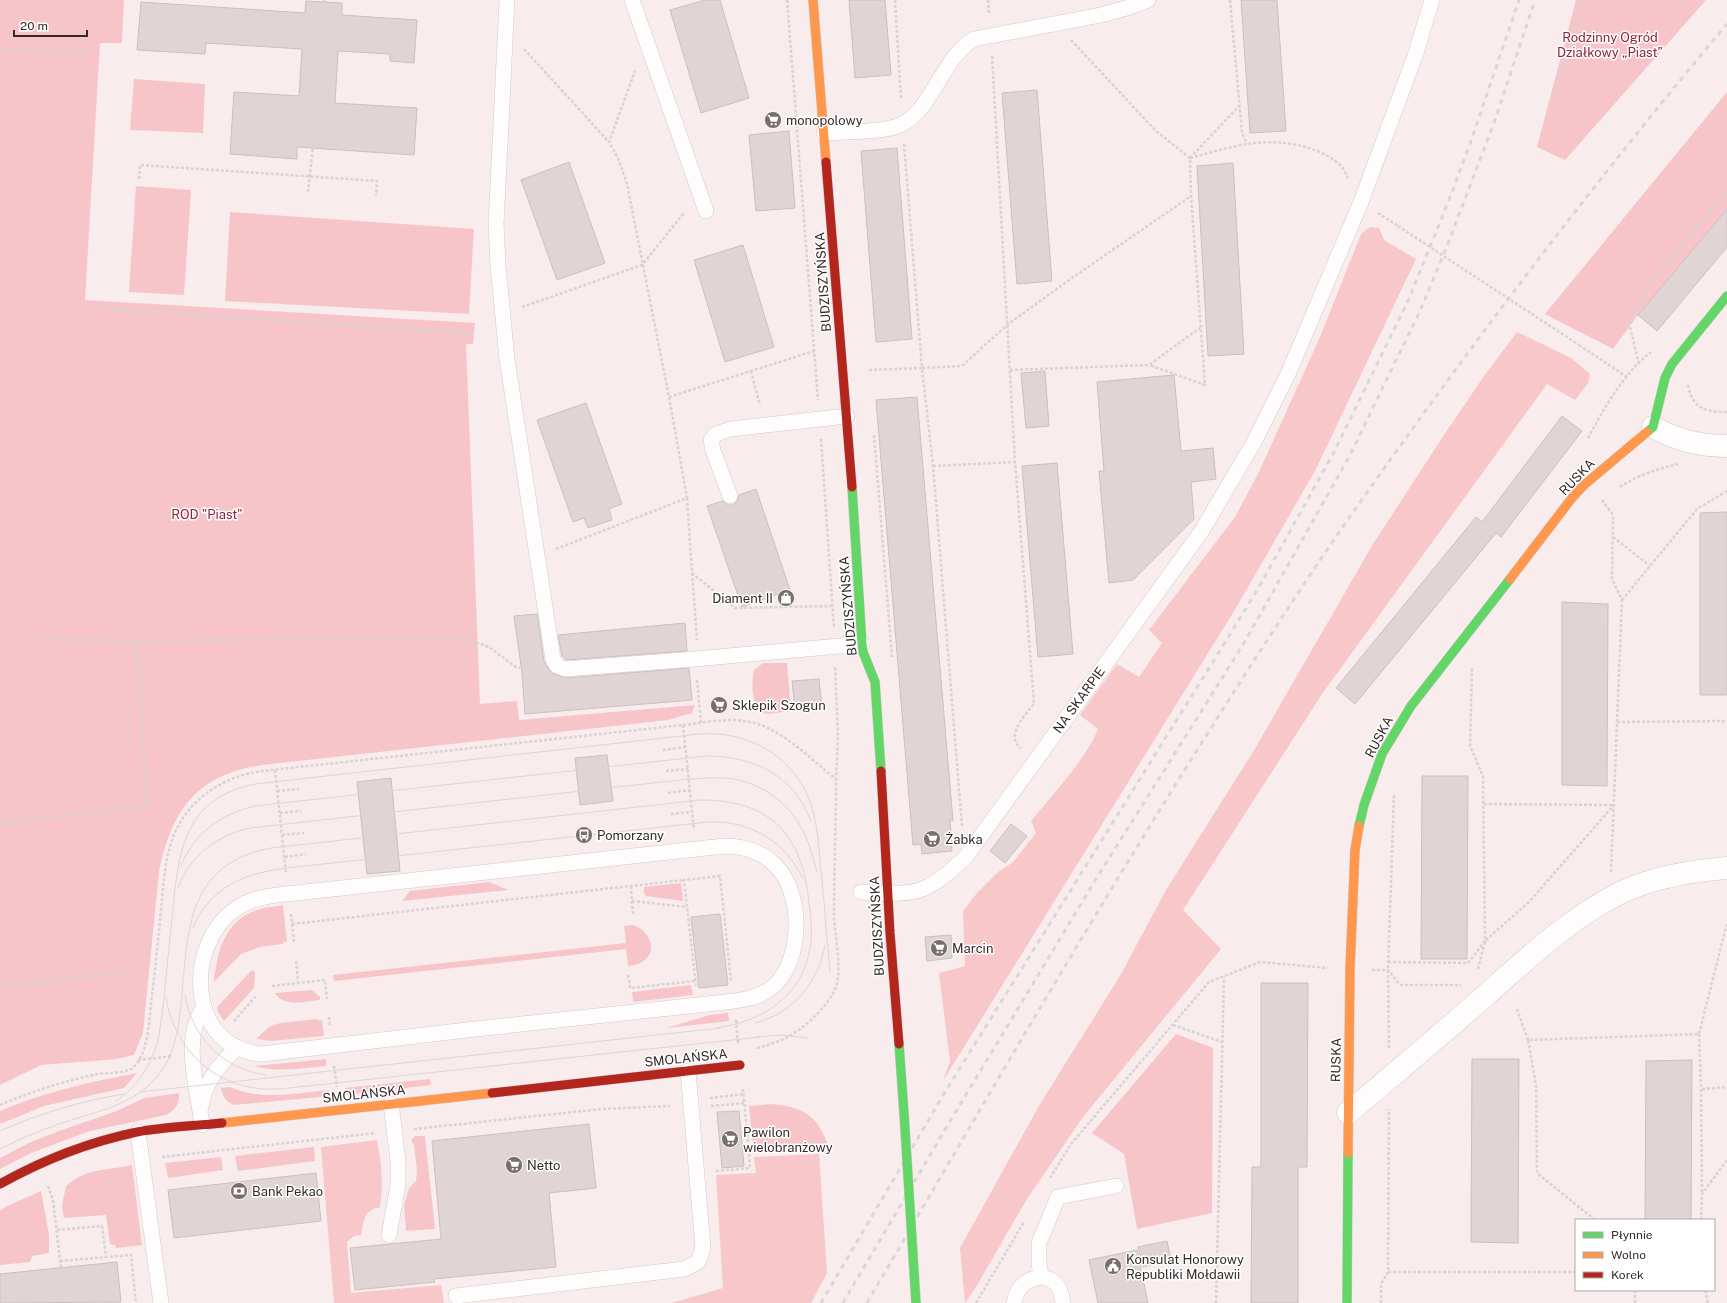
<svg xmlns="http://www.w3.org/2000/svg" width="1727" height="1303" font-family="'Public Sans',sans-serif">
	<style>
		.green { fill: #f7c5c9 }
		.forest { fill: #f7c7ca }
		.building { fill: #e1d4d5; stroke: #cbbfc0 }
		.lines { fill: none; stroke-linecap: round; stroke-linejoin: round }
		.lane-casing { stroke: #d5c9c9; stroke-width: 16 }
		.street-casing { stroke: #d5c9c9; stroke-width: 23 }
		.fast-casing { stroke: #d5c9c9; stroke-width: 10 }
		.slow-casing { stroke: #d5c9c9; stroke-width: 10 }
		.jam-casing { stroke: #d5c9c9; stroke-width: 10 }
		.path { stroke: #d8d3d4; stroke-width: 2.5; stroke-dasharray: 3 2; stroke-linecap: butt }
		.lane { stroke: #fefcfc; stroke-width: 15 }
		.street { stroke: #fefcfc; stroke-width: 22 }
		.fast { stroke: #63d668; stroke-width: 9 }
		.slow { stroke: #ff974d; stroke-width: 9 }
		.jam { stroke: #b3261e; stroke-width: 9 }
		.tram { stroke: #dbd7d7; stroke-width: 1 }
		.rail { stroke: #dbd7d7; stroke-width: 3; stroke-dasharray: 5 5; stroke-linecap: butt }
		.fast-bridge-casing { stroke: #d5c9c9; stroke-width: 10; stroke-linecap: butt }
		.path-bridge { stroke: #d8d3d4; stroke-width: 2.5; stroke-dasharray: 3 2; stroke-linecap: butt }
		.fast-bridge { stroke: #63d668; stroke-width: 9 }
		.labels { text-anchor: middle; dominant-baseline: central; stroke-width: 3; stroke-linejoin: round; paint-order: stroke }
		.park-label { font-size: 13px; fill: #8f2237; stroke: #fff }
		.poi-label { font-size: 13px; fill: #362929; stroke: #fff; text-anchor: start }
		.street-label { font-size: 13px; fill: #362929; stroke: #fff }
	</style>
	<rect width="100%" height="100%" fill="#f9eced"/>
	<g class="green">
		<path d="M0,0H124L122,43H100L85,300L475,323L473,344H466L480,704L517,701L519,720L695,705L692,713L668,720L262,765C196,775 172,810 159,872L143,1033L134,1055L117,1059L41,1065L0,1085Z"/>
		<polygon points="1576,0 1706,0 1565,160 1537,147"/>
		<polygon points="134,79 205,84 203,133 130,130"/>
		<polygon points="1727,92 1727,209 1638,315 1613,349 1545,314"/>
		<polygon points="136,186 191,190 184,295 129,292"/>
		<polygon points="230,212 474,229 469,314 225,301"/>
		<path d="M763,663H787L791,711L767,714L758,711C752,697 751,685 754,670Z"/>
		<polygon points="489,882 508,890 402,901 410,891"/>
		<polygon points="681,883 683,901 646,896 644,894 644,887"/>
		<path d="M283,905L287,942H283V944L260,947L241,954L214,982C214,977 215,972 216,967C219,944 230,921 252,912C262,907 273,907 283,905Z"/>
		<path d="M632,925C646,928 659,947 646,959C641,964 635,965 628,966L626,949L334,981L333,975L626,943L624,926Z"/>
		<polygon points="253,970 255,973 254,988 224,1021 218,1012 217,1007 251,971"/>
		<polygon points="691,985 693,995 633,1002 632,992"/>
		<path d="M312,990L320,997V1000C306,1001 284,1008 275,993Z"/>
		<polygon points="728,1013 729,1021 667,1028 709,1015"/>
		<polygon points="318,1019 319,1021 322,1020 324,1036 271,1041 256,1039 269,1027 280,1023"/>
		<polygon points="1176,1034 1213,1048 1212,1213 1137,1229 1124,1154 1092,1133"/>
		<path d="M326,1059V1066C303,1068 277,1073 255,1066Z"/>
		<path d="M137,1073L124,1088L44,1106L0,1124V1111C45,1092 89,1082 137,1073Z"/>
		<polygon points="430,1079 431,1085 346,1095 345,1088"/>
		<path d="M230,1087C261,1101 297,1093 329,1090L330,1096L234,1105C226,1102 223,1097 221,1088Z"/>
		<path d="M179,1093C180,1104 175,1110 166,1115L90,1131L31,1153L0,1169V1158L29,1143L59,1131L117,1111L144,1098Z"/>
		<path d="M772,1104C803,1107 817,1115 828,1145L753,1147L749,1106Z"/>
		<polygon points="415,1136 425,1136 435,1229 406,1231 404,1205 409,1188 416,1181 417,1170 414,1145 411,1140"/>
		<polygon points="314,1147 315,1161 238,1171 235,1156"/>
		<polygon points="221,1157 223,1170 168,1178 165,1163"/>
		<path d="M132,1165L142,1245L116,1248L115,1245L110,1244L106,1215L64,1218L62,1205L66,1186C70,1183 74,1179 79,1177C94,1169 115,1169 132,1165Z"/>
		<polygon points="41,1191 49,1234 49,1253 32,1256 30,1262 0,1265 0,1211 5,1207"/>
	</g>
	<g class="forest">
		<path d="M1370,227L1379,228L1384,240L1416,259L1315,471L1236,608L943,1081L950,1061L939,973L965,966L963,911L977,893L998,872L1013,862L1036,833L1031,821C1051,796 1087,758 1098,729L1080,715L1117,664L1139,677L1162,643L1149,630L1235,517L1259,472L1320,337L1361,234Z"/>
		<polygon points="1517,332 1571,358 1590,374 1588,383 1575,400 1547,384 1322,694 1183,910 1221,949 1083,1117 1027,1199 976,1287 965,1303 960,1248 1040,1104 1120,976 1166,890 1253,752 1373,544 1444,435 1484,376"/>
		<polygon points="377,1140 381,1164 382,1187 380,1208 375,1208 367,1213 363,1223 361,1235 354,1236 347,1242 351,1293 441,1285 444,1303 334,1303 321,1147"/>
		<polygon points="819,1154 827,1273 811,1303 672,1303 723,1288 716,1175 756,1173 754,1157"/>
	</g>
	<g class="building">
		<polygon points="705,0 720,0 749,98 701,113 670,10"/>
		<polygon points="849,0 885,0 891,75 855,78"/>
		<polygon points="1241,0 1277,0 1286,131 1250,133"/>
		<polygon points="306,1 342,3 342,15 417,20 414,63 390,61 390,54 338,51 335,103 417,108 414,155 297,147 297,159 230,154 234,92 299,96 302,49 206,43 205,54 137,50 141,2 305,13"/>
		<polygon points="1037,90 1052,281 1017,284 1002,93"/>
		<polygon points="789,131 795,208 756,211 749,135"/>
		<polygon points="897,148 912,339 876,342 861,151"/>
		<polygon points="569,162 605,263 557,280 521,180"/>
		<polygon points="1233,163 1244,354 1208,356 1197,166"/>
		<polygon points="1727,209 1727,247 1657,331 1638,315"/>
		<polygon points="743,245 774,347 725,362 694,260"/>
		<polygon points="1045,371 1049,426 1026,428 1021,373"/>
		<polygon points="1174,375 1181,451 1213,448 1216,479 1191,482 1194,519 1133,580 1109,583 1099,471 1104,471 1097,382"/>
		<polygon points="917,397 953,821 950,819 952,851 922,854 921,844 913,845 876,400"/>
		<polygon points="586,403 622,504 609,509 612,520 588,528 584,518 573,522 537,420"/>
		<polygon points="1562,416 1582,431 1501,537 1496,533 1355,704 1336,688 1476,517 1482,522"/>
		<polygon points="1057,463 1073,654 1038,657 1022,466"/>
		<polygon points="756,489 790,590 742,607 707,506 723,501 728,505 733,505 737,501 739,495"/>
		<polygon points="1727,512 1727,695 1700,695 1700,513"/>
		<polygon points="1562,602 1608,604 1607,786 1562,785"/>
		<polygon points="537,614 544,661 549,670 554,674 566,678 689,668 692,700 525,714 522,673 514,616"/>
		<polygon points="685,623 687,651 566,660 562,656 558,635"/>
		<polygon points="819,679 822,709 795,710 792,681"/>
		<polygon points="607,755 613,801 580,805 575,758"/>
		<polygon points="1422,776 1468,776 1467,959 1421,959"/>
		<polygon points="391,778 400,871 367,874 357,782"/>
		<polygon points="1011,824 1027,836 1005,863 990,851"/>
		<polygon points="720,914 728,985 699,988 691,917"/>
		<polygon points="951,935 952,958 927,961 925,937"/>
		<polygon points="1261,983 1308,983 1307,1167 1298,1167 1298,1303 1251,1303 1252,1167 1261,1167"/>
		<polygon points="1472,1059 1519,1059 1518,1243 1471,1242"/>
		<polygon points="1692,1060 1691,1220 1645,1220 1646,1061"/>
		<polygon points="739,1111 744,1166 722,1168 717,1112"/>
		<polygon points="589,1124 596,1188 549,1193 556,1267 434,1279 435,1282 355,1290 350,1248 441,1239 432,1141"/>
		<polygon points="316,1173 321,1221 174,1238 168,1190"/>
		<polygon points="1167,1241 1171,1260 1143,1267 1138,1247"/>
		<polygon points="1137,1250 1148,1303 1098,1303 1089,1260"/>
		<polygon points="117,1262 121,1302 0,1303 0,1274"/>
	</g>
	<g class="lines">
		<g class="lane-casing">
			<g id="lane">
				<polyline points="507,0 498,185 496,223 498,266 507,359 553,659 557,666 565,669 695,659 862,644"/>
				<polyline points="632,0 706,211"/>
				<path d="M824,133C847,131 873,133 895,127C932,116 939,60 974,39L1101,15L1130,7L1148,0"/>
				<polyline points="730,496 713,450 711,440 716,434 731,429 847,416"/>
				<path d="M724,846C744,846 763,852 777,867C804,896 803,965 770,989C756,999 742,1000 726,1002L467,1030L262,1054C187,1049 183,944 237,908C255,896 276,895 296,893Z"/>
				<path d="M861,892C879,893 908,896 925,888C940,881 953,869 965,858L1201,532L1253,444L1288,374L1361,202L1415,56L1432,0"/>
				<path d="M201,1107C205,1081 219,1066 237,1047"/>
				<path d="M202,1125C198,1089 181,1038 204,1007"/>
				<polyline points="138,1132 161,1303"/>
				<polyline points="389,1235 398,1185 398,1161 391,1104"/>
				<polyline points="1041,1276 1039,1263 1039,1243 1058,1197 1116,1186"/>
				<polyline points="456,1296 684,1269 698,1262 703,1248 688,1071"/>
				<path d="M1014,1303C1015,1298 1017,1292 1020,1288C1029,1276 1050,1272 1059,1288C1061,1292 1062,1298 1063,1303"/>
			</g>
		</g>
		<g class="street-casing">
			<g id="street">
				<path d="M1653,427C1676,440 1700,446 1727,446"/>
				<path d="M1348,1113C1394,1074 1441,1035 1486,995C1528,958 1569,919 1618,894C1652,877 1690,871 1727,868"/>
			</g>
		</g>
		<g class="fast-casing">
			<g id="fast">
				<polyline points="1647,432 1653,427 1665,378 1672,364 1727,296"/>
				<polyline points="852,487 862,644 863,652 875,682 881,771"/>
				<polyline points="1359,826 1364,805 1382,754 1411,706 1510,579"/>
				<polyline points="899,1044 904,1113"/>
				<polyline points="1347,1303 1348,1153"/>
			</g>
		</g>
		<g class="slow-casing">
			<g id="slow">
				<polyline points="813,0 826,162"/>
				<polyline points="1510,579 1572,498 1584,485 1647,432"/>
				<polyline points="222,1123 492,1093"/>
				<polyline points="1348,1153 1350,969 1355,850 1359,826"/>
			</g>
		</g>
		<g class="jam-casing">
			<g id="jam">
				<polyline points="826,162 852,487"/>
				<polyline points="881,771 890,933 899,1044"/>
				<polyline points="492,1093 740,1065"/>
				<path d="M0,1184C43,1160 89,1142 137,1132C164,1127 194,1126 222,1123"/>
			</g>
		</g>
		<g class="path">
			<polyline points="787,0 818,400"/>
			<polyline points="895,0 901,99"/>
			<polyline points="988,0 989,15"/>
			<polyline points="1230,0 1242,133 1247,144"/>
			<polyline points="324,2 325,0"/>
			<polyline points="1071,40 1155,130 1190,158 1191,196 1205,385 1149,365"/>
			<polyline points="524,49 609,142"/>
			<polyline points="0,50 87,52"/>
			<path d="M992,56L1015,462L1034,704C1026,714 1004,736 1021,748"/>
			<polyline points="1556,96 1583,0"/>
			<path d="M1190,158C1209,153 1228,147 1247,144C1277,139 1317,144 1340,165C1344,168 1346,174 1348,178"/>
			<polyline points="1190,158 1239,106"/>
			<polyline points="139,179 140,165 377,181 376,196"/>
			<polyline points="308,192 314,138"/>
			<polyline points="1378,213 1398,226"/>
			<polyline points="522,307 642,265 684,213"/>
			<polyline points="101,308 474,334"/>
			<polyline points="1579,345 1627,377"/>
			<polyline points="1639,364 1629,323 1647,287 1727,192"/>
			<polyline points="869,370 922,368 904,144"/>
			<polyline points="1010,370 1149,365 1200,328"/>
			<polyline points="751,371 760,405"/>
			<path d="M1688,385C1693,409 1705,412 1727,412"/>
			<polyline points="669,397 814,351"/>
			<polyline points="874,435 892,657"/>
			<path d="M1588,438C1605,407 1623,374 1651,352"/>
			<polyline points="821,439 834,628"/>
			<polyline points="933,466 1015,462"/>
			<path d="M1620,487C1638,475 1657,469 1678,464"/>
			<polyline points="687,498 692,573 735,608 832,606"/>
			<polyline points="1602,500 1613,515 1612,579 1622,600 1611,872"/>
			<polyline points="1613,537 1649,565"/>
			<polyline points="556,549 687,498 669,397 627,184 618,158 609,142 635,71"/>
			<polyline points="692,573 697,640"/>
			<polyline points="1622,600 1697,509 1727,491"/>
			<polyline points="42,639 137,641 461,637 489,647 516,667 536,670"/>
			<polyline points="697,680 701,723"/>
			<polyline points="1617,722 1727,721"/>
			<polyline points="683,725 694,830"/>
			<polyline points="663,750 685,747"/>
			<polyline points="275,770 286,874"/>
			<polyline points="666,771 688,769"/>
			<polyline points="277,791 299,789"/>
			<polyline points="668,793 690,790"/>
			<polyline points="1484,804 1613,805"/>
			<polyline points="280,813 301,811"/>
			<polyline points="671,814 692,812"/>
			<polyline points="0,823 147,806 137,641"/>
			<polyline points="962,826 933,466 922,368 962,366 1007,325 1072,278 1191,196"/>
			<polyline points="282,835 304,833"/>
			<polyline points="285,857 306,854"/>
			<polyline points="631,886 632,901 687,907"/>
			<polyline points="632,901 633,916"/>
			<polyline points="291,914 294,943"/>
			<polyline points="292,924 684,880"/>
			<polyline points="296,961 298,982"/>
			<polyline points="1388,962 1468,963 1485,941 1483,776 1470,746 1472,668"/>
			<polyline points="1478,969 1485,941 1529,902 1614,805"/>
			<polyline points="1372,970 1388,970 1400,985 1461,985"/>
			<polyline points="628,975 630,988 695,981"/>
			<polyline points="0,986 126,972"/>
			<polyline points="272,986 325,980 327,999"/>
			<polyline points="696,986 684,880 720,876 731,981"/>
			<polyline points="1517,1009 1528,1040"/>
			<polyline points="329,1017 330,1027"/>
			<polyline points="736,1020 738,1043"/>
			<polyline points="234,1021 256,996"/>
			<polyline points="1173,1025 1222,1042"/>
			<polyline points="1699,1034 1701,1089 1702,1194"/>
			<path d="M757,1048C784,1041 799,1033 819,1012C826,1004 832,997 836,987C842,968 835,937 834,917C834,871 836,825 836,779"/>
			<polyline points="1389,1048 1388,970 1394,795"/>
			<polyline points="138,1060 173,1056"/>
			<polyline points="334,1066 337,1087"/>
			<polyline points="743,1089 749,1152"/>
			<polyline points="1702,1089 1727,1087"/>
			<polyline points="710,1098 744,1094"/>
			<path d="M0,1105C32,1091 65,1081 98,1074C107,1073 128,1073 134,1067C148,1051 149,1024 151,1004C155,972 158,941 161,910C163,890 164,869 169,850C180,805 218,777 262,771L683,725C702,723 724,718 744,721C779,725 809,758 836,779L838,737L835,667"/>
			<polyline points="711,1106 745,1103"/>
			<polyline points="414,1129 602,1109 670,1106"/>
			<polyline points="162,1157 376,1133"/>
			<polyline points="716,1171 750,1168 749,1152 831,1149"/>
			<polyline points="1050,1178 1071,1144 1209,982 1260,962 1328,968"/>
			<polyline points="48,1186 53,1200 61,1268"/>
			<polyline points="1595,1220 1537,1173 1536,1085 1528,1040 1699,1034 1727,923"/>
			<polyline points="1701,1220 1702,1194 1727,1160"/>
			<polyline points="57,1230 102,1226 106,1257"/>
			<polyline points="60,1261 131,1255 136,1303"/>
			<polyline points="1388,1272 1576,1272"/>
			<polyline points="1635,1290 1635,1303"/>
			<polyline points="1705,1290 1708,1303"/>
			<polyline points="976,1303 1024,1222"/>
			<polyline points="1216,1303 1224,977"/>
			<polyline points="1381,1303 1381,1284 1388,1272 1389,1109"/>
		</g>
		<use href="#lane" class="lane"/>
		<use href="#street" class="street"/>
		<use href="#fast" class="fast"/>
		<use href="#slow" class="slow"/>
		<use href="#jam" class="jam"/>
		<g class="tram">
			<path d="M181,866C193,833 223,813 255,806L706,756C753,756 793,774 811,821"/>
			<path d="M178,888C189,856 218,835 250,828L689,779C700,779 711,777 723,778C757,779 788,801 803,831C810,844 813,858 817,872"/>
			<path d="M193,927C212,886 243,874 286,868L708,822C750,820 785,841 803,879"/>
			<path d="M185,994C191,1037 223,1069 266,1075"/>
			<path d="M166,998C174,1045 207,1081 255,1088C266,1090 277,1089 289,1088L760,1037"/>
			<path d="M756,1023C794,1012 818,983 825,945"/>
			<polyline points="755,1037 782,1035 807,1038"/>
			<polyline points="140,1092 720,1028"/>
			<path d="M116,1101C138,1086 150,1066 158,1041C165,1001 167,960 172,920C178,858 180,799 255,784L699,734C749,730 798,758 812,808C819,831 819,856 822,880C825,911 827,941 830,972"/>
			<path d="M0,1131C40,1113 81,1101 124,1094"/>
			<path d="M0,1149C18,1140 36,1132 56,1125C90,1113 131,1107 156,1078C174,1057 178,1032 181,1005C188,935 184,864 271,848L700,800C771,800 802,834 809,903C811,915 812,929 811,942C805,995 765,1021 716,1028"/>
		</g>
		<g class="rail">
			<polyline points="821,1303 945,1092 1229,636 1259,587 1334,452 1408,301 1451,195 1471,141 1519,0"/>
			<polyline points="843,1303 946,1128 1096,879 1244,643 1349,457 1420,311 1447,246 1494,123 1535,0"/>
			<path d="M867,1303C1009,1060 1150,816 1306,581C1349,516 1395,453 1440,391C1532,265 1627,143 1727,24"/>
		</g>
		<g class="fast-bridge-casing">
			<polyline id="fast-bridge" points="904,1113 916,1303"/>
		</g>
		<polyline class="path-bridge" points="1398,226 1579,345"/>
		<use href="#fast-bridge" class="fast-bridge"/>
	</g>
	<defs>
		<g id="supermarket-disc" transform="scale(0.9)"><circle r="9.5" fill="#7a6d6e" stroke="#fff"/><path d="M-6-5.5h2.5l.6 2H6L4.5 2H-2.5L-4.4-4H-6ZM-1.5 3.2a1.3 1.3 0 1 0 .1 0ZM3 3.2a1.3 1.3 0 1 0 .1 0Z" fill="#fff"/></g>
		<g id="shop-disc" transform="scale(0.9)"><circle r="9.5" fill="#7a6d6e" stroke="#fff"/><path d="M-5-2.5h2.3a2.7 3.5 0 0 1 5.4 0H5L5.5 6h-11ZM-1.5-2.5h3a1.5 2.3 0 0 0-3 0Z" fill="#fff"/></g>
		<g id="bus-disc" transform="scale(0.9)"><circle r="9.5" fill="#7a6d6e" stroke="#fff"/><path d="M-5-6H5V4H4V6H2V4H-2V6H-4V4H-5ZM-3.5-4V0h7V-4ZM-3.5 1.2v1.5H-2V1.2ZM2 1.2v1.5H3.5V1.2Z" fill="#fff"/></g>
		<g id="bank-disc" transform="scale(0.9)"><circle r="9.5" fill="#7a6d6e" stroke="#fff"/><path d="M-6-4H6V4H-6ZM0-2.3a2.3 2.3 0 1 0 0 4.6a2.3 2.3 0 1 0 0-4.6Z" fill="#fff"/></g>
		<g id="civic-disc" transform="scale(0.9)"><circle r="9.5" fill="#7a6d6e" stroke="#fff"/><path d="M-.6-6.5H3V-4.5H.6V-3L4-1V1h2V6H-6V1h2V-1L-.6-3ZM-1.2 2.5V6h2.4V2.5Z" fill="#fff"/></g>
	</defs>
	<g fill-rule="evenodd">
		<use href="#supermarket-disc" x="773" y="120"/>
		<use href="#shop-disc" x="786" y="598"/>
		<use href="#supermarket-disc" x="719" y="705"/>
		<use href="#bus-disc" x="584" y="835"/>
		<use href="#supermarket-disc" x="932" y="839"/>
		<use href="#supermarket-disc" x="939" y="948"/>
		<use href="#supermarket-disc" x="730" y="1139"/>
		<use href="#supermarket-disc" x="514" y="1165"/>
		<use href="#bank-disc" x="239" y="1191"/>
		<use href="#civic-disc" x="1113" y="1266"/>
	</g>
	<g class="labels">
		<g class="park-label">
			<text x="1610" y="37">Rodzinny Ogród<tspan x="1610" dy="15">Działkowy „Piast”</tspan></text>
			<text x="207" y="514">ROD "Piast"</text>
		</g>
		<g class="poi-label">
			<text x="786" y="120">monopolowy</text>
			<text x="773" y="598" text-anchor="end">Diament II</text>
			<text x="732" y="705">Sklepik Szogun</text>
			<text x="597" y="835">Pomorzany</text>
			<text x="945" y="839">Żabka</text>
			<text x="952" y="948">Marcin</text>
			<text x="743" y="1132">Pawilon<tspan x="743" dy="15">wielobranżowy</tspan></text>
			<text x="527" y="1165">Netto</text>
			<text x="252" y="1191">Bank Pekao</text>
			<text x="1126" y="1259">Konsulat Honorowy<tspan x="1126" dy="15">Republiki Mołdawii</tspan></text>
		</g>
		<g class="street-label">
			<text transform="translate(823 282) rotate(-94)">BUDZISZYŃSKA</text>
			<text transform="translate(1577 477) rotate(-46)">RUSKA</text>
			<text transform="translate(848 606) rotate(-95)">BUDZISZYŃSKA</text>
			<text transform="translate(1079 700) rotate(-54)">NA SKARPIE</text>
			<text transform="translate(1379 737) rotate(-62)">RUSKA</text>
			<text transform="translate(877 926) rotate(-93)">BUDZISZYŃSKA</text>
			<text transform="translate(686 1058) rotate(-6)">SMOLAŃSKA</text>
			<text transform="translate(1336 1060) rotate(-89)">RUSKA</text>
			<text transform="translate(364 1094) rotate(-6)">SMOLAŃSKA</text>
		</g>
	</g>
	<rect x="1575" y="1219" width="140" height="72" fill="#ffffff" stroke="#afa9a9"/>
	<rect x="1583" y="1232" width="20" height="6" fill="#63d668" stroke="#afa9a9"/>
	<text x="1611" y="1239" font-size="12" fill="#362929">Płynnie</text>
	<rect x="1583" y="1252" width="20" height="6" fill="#ff974d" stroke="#afa9a9"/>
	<text x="1611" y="1259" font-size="12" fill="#362929">Wolno</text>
	<rect x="1583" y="1272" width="20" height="6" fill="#b3261e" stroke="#afa9a9"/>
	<text x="1611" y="1279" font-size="12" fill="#362929">Korek</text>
	<path d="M14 30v6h73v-6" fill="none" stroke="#362929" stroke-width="2"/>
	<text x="20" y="30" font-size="12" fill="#362929" stroke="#ffffff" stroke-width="3" paint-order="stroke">20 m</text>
</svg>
